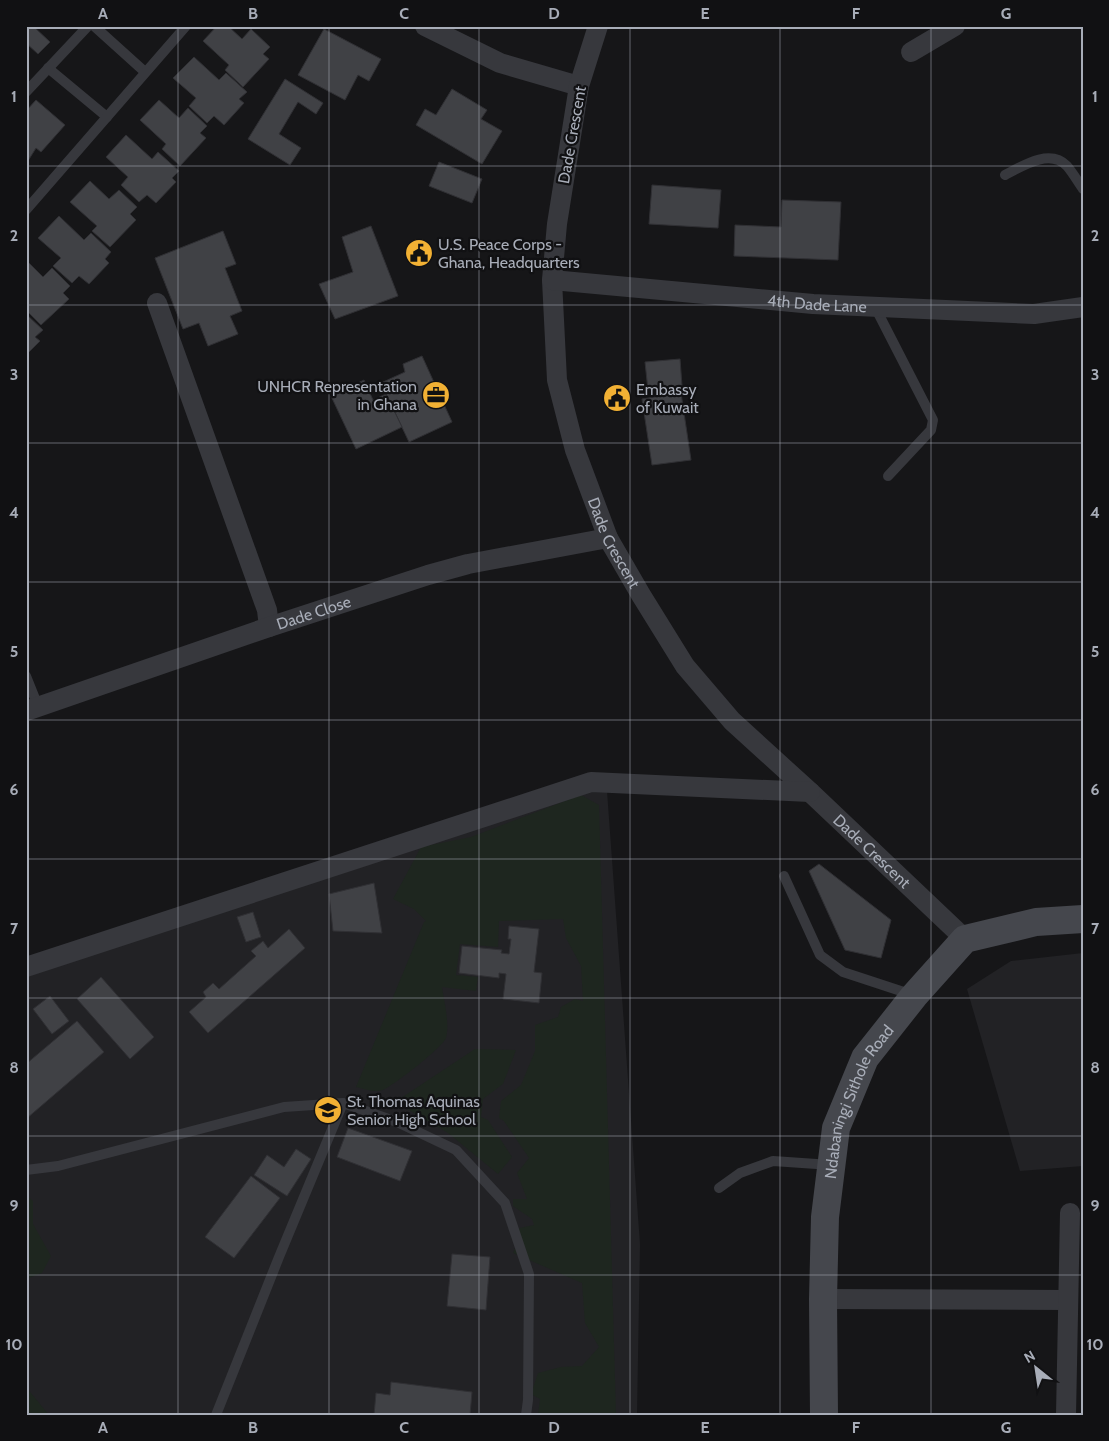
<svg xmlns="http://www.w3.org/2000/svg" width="1109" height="1441" font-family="Cabin,sans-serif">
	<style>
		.built { fill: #222225 }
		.green { fill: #1e261f }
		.building { fill: #404145; stroke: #303034 }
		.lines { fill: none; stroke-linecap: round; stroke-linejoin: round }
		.lane { stroke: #37383d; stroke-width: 10 }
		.street { stroke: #37383d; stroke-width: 20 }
		.secondary { stroke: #45474d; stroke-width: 28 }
		.grid { fill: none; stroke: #a8adb8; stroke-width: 1; stroke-opacity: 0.55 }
		.labels { text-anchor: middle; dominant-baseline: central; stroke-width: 4.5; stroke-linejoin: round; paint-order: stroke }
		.street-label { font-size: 16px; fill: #a8adb8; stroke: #111113 }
		.poi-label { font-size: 16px; fill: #a8adb8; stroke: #111113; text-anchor: start }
		.neatline { fill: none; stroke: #a8adb8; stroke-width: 2 }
		.grid-label { font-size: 16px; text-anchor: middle; font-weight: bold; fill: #a8adb8 }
	</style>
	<rect width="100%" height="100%" fill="#161618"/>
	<g class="built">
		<polygon points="607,791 640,1244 637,1415 26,1415 26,977 367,863 569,792"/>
		<polygon points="1083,953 1083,1166 1020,1171 967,989 1011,961"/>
	</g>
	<g class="green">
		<path d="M581,795L599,805L616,1415H538L540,1399L531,1394L538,1373L561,1367L582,1366L599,1347L585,1323L582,1283L513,1253L516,1246L511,1237L520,1228L534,1225L532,1219L513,1206V1199H527L517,1173L529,1158L504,1121L499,1118L501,1101L521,1085L535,1051V1025L558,1017L561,1007L575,999L583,1001L581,966L566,938L563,919L499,921L498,947L460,944L456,975L478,977L476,991L442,987C444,1001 450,1024 446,1038C443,1047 393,1086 383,1090C374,1093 365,1089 356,1087L424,922L426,921L414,909L393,899L421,847L471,837Z"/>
		<polygon points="475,1049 516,1050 503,1084 483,1099 481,1117 488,1120 512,1157 498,1174 448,1133 395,1102"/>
		<polygon points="26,1195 33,1201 33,1224 51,1256 42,1273 26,1279"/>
		<polygon points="26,1387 49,1415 26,1415"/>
	</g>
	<g class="building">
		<polygon points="28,26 33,26 50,42 38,54 26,43 26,28"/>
		<polygon points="217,26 228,26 242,39 251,29 270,47 263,54 269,59 243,87 225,70 229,65 203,41"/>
		<polygon points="324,29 381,59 369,81 358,75 345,100 298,75"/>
		<polygon points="194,57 219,80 226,73 247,92 239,99 244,103 224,125 214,116 207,123 189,106 196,98 173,78"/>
		<polygon points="285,79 323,103 316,114 298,102 279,134 301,148 290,165 248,139"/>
		<polygon points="452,89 487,110 481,119 502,131 482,164 416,125 425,109 436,115"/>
		<polygon points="36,100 65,125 41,152 36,148 26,164 26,111"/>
		<polygon points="159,100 179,118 188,108 207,126 200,133 206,138 180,166 162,149 166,144 140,120"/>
		<polygon points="126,135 152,159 158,152 179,171 172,178 176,182 156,203 147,195 139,202 121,185 128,177 106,157"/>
		<polygon points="439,162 482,179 472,203 429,186"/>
		<polygon points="90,181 109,199 119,190 137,207 130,214 136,220 110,247 92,231 97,226 70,202"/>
		<polygon points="652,185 721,190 718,228 649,224"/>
		<polygon points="782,200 841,202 838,260 734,256 735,225 781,227"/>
		<polygon points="59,216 84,240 91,233 111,252 105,259 109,263 89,284 79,276 72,283 53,266 61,258 38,238"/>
		<polygon points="371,226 398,296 335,319 319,284 353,272 342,237"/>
		<polygon points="223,231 236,264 225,268 242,311 230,316 238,334 208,346 199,323 183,329 155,258"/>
		<polygon points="26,260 43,277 52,268 70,286 63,293 69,299 41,325 26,310 26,306 29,303 26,300"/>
		<polygon points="26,314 43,330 35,337 40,341 26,355"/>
		<polygon points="422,356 452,422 409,442 381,383 405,372 403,364"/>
		<polygon points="680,359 682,386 648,390 645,362"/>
		<polygon points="364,380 373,400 386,394 402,427 356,449 331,396"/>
		<polygon points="681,393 691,460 652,465 642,399"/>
		<polygon points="819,864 891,920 881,958 845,950 809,871"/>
		<polygon points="374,883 382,933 333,931 329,894"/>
		<polygon points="253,912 261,937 246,942 237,917"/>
		<polygon points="509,926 539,929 534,972 542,973 539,1003 503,999 506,974 499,973 499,978 459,973 462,946 502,950 501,953 509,954 511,939 508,939"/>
		<polygon points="289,929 305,948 208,1033 189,1012 206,997 203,992 213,983 219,989 256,956 251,951 263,941 268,948"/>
		<polygon points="101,977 154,1037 130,1059 77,999"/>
		<polygon points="50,996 69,1021 52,1034 33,1009"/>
		<polygon points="77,1021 104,1052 26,1119 26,1064"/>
		<polygon points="348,1128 412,1151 400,1181 337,1157"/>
		<polygon points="296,1149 311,1159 287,1196 254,1175 267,1155 284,1167"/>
		<polygon points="251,1176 280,1198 234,1258 205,1237"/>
		<polygon points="452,1254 490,1257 486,1310 447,1306"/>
		<polygon points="391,1382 472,1392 470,1415 374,1415 376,1393 390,1395"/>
	</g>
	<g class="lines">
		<g class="lane">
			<polyline points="94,26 145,72"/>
			<polyline points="48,68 107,117"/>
			<polyline points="26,92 88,26"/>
			<path d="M1005,175C1022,166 1050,148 1067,166C1073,173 1078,182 1083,189"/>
			<polyline points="26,210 186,26"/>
			<polyline points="875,307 933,420 931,430 888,476"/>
			<polyline points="26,676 38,706"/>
			<polyline points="784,876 820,955 843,972 913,995"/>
			<polyline points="26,1170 58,1166 284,1107 343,1103 397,1122 456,1150 505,1203 529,1274 528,1400 526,1415"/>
			<polyline points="719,1188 740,1173 773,1161 831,1165"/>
			<polyline points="216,1415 279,1257 343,1103"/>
		</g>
		<g class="street">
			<polyline points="425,26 500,63 579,86"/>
			<path id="s1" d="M598,26L579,86L557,224L552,280L557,380L575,450L608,538L641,595L685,666L732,721L810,792L965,939"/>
			<polyline points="911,52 955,26"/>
			<path id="s2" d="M552,280L813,304L1034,314L1083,307"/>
			<polyline points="157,303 267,610 269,627"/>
			<path id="s3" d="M26,711L269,627L428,575L468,564L608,538"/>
			<polyline points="26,967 591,782 810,792"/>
			<polyline points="823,1299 1068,1300"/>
			<polyline points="1066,1415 1070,1213"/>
		</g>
		<path class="secondary" id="s4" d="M824,1415L823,1299L825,1217L836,1128L865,1058L914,996L965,939L1036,922L1083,919"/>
	</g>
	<path class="grid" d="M178,26V1415M329,26V1415M479,26V1415M630,26V1415M780,26V1415M931,26V1415M26,166H1083M26,305H1083M26,443H1083M26,582H1083M26,720H1083M26,859H1083M26,998H1083M26,1136H1083M26,1275H1083"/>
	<defs>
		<g id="civic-disc" transform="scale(1.4375)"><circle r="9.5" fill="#f2b134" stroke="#111113"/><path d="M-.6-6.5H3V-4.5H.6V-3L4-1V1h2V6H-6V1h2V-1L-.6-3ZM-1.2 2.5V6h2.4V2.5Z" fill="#111"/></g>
		<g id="office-disc" transform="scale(1.4375)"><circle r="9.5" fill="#f2b134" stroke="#111113"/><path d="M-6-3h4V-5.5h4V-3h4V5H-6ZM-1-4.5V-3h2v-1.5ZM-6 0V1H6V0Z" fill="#111"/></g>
		<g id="school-disc" transform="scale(1.4375)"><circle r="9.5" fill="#f2b134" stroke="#111113"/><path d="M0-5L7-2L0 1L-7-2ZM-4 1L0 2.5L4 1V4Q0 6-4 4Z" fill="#111"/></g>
	</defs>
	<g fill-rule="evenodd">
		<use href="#civic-disc" x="419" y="253"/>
		<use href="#office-disc" x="436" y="395"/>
		<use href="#civic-disc" x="617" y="398"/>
		<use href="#school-disc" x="328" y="1110"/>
	</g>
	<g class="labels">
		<g class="street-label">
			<text transform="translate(572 135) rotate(-80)">Dade Crescent</text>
			<text stroke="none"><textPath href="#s2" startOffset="266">4th Dade Lane</textPath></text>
			<text stroke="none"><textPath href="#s1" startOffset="532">Dade Crescent</textPath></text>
			<text stroke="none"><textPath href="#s3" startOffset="304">Dade Close</textPath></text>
			<text stroke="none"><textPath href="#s1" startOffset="938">Dade Crescent</textPath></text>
			<text stroke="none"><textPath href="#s4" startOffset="320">Ndabaningi Sithole Road</textPath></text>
		</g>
		<g class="poi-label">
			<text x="438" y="244">U.S. Peace Corps -<tspan x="438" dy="18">Ghana, Headquarters</tspan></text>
			<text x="417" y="386" text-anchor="end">UNHCR Representation<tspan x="417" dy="18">in Ghana</tspan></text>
			<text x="636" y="389">Embassy<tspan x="636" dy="18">of Kuwait</tspan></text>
			<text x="347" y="1101">St. Thomas Aquinas<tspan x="347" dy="18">Senior High School</tspan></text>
		</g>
	</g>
	<rect width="1109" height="1441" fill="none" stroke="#111113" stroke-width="55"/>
	<g transform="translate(1036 1368) rotate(330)" stroke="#111113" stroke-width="4" paint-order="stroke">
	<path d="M0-4L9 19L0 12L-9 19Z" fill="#a8adb8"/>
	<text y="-8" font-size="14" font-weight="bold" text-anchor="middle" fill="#a8adb8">N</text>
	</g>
	<rect x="28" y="28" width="1054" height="1386" class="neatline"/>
	<g class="grid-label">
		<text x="103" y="19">A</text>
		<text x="253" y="19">B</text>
		<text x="404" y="19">C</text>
		<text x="554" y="19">D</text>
		<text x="705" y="19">E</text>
		<text x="856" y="19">F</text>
		<text x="1006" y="19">G</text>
		<text x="14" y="102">1</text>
		<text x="1095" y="102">1</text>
		<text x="14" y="241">2</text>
		<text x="1095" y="241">2</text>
		<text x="14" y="380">3</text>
		<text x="1095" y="380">3</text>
		<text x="14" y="518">4</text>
		<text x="1095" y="518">4</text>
		<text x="14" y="657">5</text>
		<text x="1095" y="657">5</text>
		<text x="14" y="795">6</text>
		<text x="1095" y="795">6</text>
		<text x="14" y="934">7</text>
		<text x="1095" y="934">7</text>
		<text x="14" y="1073">8</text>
		<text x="1095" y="1073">8</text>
		<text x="14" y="1211">9</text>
		<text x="1095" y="1211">9</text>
		<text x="14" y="1350">10</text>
		<text x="1095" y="1350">10</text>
		<text x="103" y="1433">A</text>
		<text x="253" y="1433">B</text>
		<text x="404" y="1433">C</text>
		<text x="554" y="1433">D</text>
		<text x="705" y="1433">E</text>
		<text x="856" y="1433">F</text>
		<text x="1006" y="1433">G</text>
	</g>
</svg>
